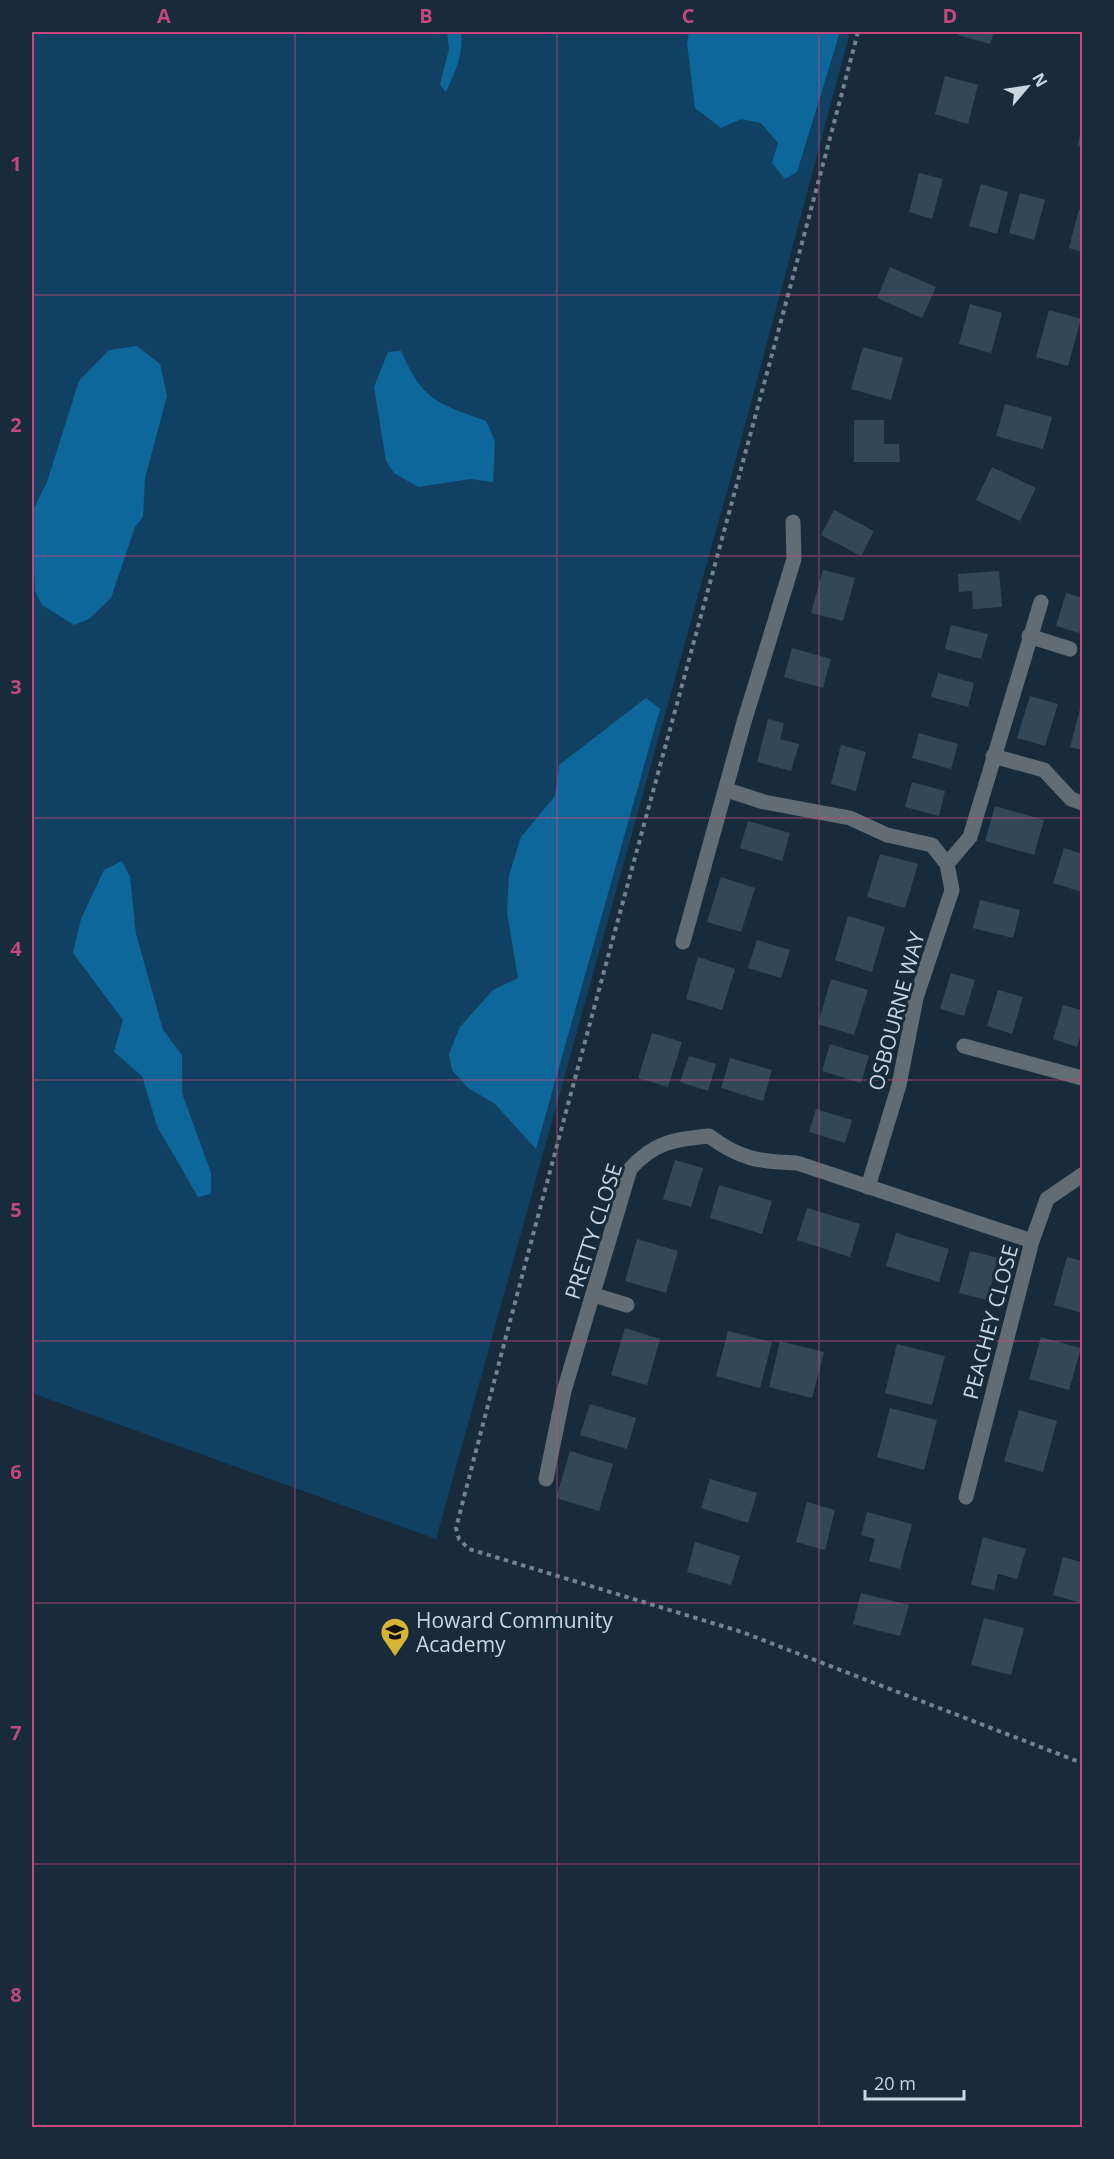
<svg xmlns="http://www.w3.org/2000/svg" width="1114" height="2159" font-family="'Open Sans',sans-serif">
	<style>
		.green { fill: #104162 }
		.forest { fill: #0e679b }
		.building { fill: #324858 }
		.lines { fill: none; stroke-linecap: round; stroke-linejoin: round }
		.path { stroke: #738390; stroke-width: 4; stroke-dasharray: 4.5 4.5; stroke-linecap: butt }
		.minor { stroke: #626c74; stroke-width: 15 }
		.grid { fill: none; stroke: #c4487c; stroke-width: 1.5; stroke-opacity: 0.55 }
		.labels { text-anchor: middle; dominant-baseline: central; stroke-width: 6; stroke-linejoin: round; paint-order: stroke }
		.street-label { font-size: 21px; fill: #cad6e0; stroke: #172b3b }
		.poi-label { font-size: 21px; fill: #cad6e0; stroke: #172b3b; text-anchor: start }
		.neatline { fill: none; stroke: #c4487c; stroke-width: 2 }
		.grid-label { font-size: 20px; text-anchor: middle; font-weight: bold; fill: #c4487c }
	</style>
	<rect width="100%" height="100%" fill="#172b3b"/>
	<polygon class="green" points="32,32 850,32 734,466 436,1539 32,1393"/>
	<g class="forest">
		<path d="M447,32H461C464,53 455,73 446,92L440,85L449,49Z"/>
		<polygon points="689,32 840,32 797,172 785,179 772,163 778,143 761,123 741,119 721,128 695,108 687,43"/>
		<polygon points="137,346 160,364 167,396 145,478 143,517 135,527 111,598 89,619 74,625 42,605 35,591 32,512 47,482 79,381 109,350"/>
		<path d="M401,351C423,401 437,403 486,421L495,441L493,482L470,479L418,487L394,473L386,461L374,387L388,352Z"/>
		<polygon points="646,698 660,709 536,1149 495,1104 467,1087 452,1070 449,1054 460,1027 493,990 518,978 507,913 509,875 521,837 555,796 559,765"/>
		<polygon points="122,861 130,877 136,934 163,1030 182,1055 182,1093 211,1173 211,1194 198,1197 157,1126 142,1076 114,1052 123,1020 73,953 81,919 104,870"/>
	</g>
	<g class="building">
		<polygon points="959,32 994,32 990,44 958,35"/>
		<polygon points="945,76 978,85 968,124 935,114"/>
		<polygon points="1082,129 1082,148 1077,146"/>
		<polygon points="919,173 943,179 932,219 909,212"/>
		<polygon points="981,184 1008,192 997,234 969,226"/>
		<polygon points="1020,193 1045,200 1034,240 1009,233"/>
		<polygon points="1079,209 1082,210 1082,252 1069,248"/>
		<polygon points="890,267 936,287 922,318 877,298"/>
		<polygon points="970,304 1002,313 991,353 959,344"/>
		<polygon points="1049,310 1081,319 1068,366 1036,357"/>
		<polygon points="863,347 903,358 891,400 851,389"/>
		<polygon points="1005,404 1052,417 1043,449 996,436"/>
		<polygon points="854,420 884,420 884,444 899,444 900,462 854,462"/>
		<polygon points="992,467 1036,488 1020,521 976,500"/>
		<polygon points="834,510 874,531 861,556 821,535"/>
		<polygon points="823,570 855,578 843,621 811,613"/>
		<polygon points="999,571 1002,607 973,609 972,591 959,592 958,574"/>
		<polygon points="1066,593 1082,598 1082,622 1079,633 1056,626"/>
		<polygon points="951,625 988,634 981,659 945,649"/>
		<polygon points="792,648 831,659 823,688 784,677"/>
		<polygon points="938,673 974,683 968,707 931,697"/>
		<polygon points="1030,696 1058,704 1045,746 1017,738"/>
		<polygon points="1080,709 1082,710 1082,750 1070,747"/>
		<polygon points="768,719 784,723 780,739 799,744 791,771 757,762"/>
		<polygon points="919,733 958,744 951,769 912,758"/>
		<polygon points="841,745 866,752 856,791 831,784"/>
		<polygon points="912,782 945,791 939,816 905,807"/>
		<polygon points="995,806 1044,820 1034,855 985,841"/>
		<polygon points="748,821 790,833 782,861 740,848"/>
		<polygon points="1064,848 1082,854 1082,892 1053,883"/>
		<polygon points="880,854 918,864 905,908 867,897"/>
		<polygon points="721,877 755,888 741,932 707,922"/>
		<polygon points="980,900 1020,910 1013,938 973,928"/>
		<polygon points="848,916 885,927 872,972 835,960"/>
		<polygon points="757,940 790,950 781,978 748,968"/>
		<polygon points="698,957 735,969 722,1010 686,999"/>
		<polygon points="951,973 975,980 964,1016 940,1009"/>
		<polygon points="831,979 868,990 854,1035 818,1024"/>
		<polygon points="998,990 1023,997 1012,1034 987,1026"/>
		<polygon points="1063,1005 1082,1010 1082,1030 1077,1047 1053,1039"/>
		<polygon points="652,1033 682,1042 668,1087 638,1078"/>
		<polygon points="830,1044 869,1056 861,1083 822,1071"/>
		<polygon points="689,1056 716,1064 708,1091 680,1082"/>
		<polygon points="730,1058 772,1070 763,1101 721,1088"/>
		<polygon points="816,1109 852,1120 845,1143 809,1132"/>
		<polygon points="675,1160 703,1168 691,1207 663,1199"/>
		<polygon points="719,1185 772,1201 762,1234 710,1218"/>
		<polygon points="807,1208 860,1224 850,1257 797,1240"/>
		<polygon points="896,1233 949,1249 939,1282 886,1266"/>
		<polygon points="637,1239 678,1251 666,1293 625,1281"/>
		<polygon points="970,1251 998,1258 987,1300 959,1293"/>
		<polygon points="1067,1257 1082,1261 1082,1313 1054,1305"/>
		<polygon points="625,1328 660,1339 647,1385 611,1375"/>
		<polygon points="728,1331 772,1342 760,1388 716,1376"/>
		<polygon points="1041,1337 1081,1348 1069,1390 1029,1379"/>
		<polygon points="780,1341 824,1352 812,1398 769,1387"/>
		<polygon points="897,1344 945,1356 932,1405 885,1393"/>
		<polygon points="590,1404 636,1418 627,1449 580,1435"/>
		<polygon points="890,1408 937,1420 924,1470 877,1457"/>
		<polygon points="1019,1410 1057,1421 1043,1472 1004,1461"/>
		<polygon points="570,1451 613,1464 599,1511 556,1498"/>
		<polygon points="710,1479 757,1493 748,1523 701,1508"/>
		<polygon points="807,1502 835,1510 825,1550 796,1542"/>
		<polygon points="867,1512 912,1524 900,1569 869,1561 875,1539 861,1535"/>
		<polygon points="983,1537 1026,1549 1017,1579 998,1574 994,1590 971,1585"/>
		<polygon points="695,1542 740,1556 731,1585 687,1572"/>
		<polygon points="1063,1557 1082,1562 1081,1603 1053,1595"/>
		<polygon points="861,1593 909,1605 900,1636 853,1624"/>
		<polygon points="984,1618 1024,1628 1011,1675 971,1665"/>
	</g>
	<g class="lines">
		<path class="path" d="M858,32C727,531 585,1028 456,1528L459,1539L469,1549L742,1632L1082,1763"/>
		<g class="minor">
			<polyline points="1029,636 1070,649"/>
			<polyline points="993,756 1044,770 1071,799 1082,803"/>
			<polyline points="727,790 764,802 850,818 887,835 932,845 947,864 952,890 916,998 899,1085 868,1187"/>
			<polyline points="947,864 970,837 1041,602"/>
			<polyline points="683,942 744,722 794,559 793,522"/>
			<polyline points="964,1046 1082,1078"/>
			<polyline points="594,1295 627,1305"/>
			<path d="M546,1479L564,1391L630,1169C654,1142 675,1139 709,1136C740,1159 759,1162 797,1163L1032,1241"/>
			<polyline points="966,1497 1032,1241 1047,1199 1082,1175"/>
		</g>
	</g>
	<path class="grid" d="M295,32V2128M557,32V2128M819,32V2128M32,295H1082M32,556H1082M32,818H1082M32,1080H1082M32,1341H1082M32,1603H1082M32,1864H1082"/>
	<defs>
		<g id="school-pin" transform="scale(1.5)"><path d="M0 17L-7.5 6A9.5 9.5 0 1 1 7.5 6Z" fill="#d8b434" stroke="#172b3b"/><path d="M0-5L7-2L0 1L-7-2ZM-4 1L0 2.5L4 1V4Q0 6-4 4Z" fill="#111"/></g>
	</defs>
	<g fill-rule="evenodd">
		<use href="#school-pin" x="395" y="1632"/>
	</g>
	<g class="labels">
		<g class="street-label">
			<text transform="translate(896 1011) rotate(-75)">OSBOURNE WAY</text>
			<text transform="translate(593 1231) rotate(-72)">PRETTY CLOSE</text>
			<text transform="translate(990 1322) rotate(-75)">PEACHEY CLOSE</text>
		</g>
		<g class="poi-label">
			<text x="416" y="1620">Howard Community<tspan x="416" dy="24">Academy</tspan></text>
		</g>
	</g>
	<rect width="1114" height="2159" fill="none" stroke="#172b3b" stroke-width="66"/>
	<g transform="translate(1027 87) rotate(61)" stroke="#172b3b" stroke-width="4.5" paint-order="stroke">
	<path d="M0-4.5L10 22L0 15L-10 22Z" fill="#cad6e0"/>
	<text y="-9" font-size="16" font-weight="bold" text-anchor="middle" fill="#cad6e0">N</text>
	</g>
	<path d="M865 2090v9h99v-9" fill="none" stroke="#cad6e0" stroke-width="3"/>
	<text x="874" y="2090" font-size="18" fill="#cad6e0" stroke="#172b3b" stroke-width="4.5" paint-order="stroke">20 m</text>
	<rect x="33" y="33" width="1048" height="2093" class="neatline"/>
	<g class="grid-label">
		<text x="164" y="23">A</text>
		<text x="426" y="23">B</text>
		<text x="688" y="23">C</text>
		<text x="950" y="23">D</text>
		<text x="16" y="171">1</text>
		<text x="16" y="432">2</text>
		<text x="16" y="694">3</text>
		<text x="16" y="956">4</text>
		<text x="16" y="1217">5</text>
		<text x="16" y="1479">6</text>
		<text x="16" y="1740">7</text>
		<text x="16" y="2002">8</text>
	</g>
</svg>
